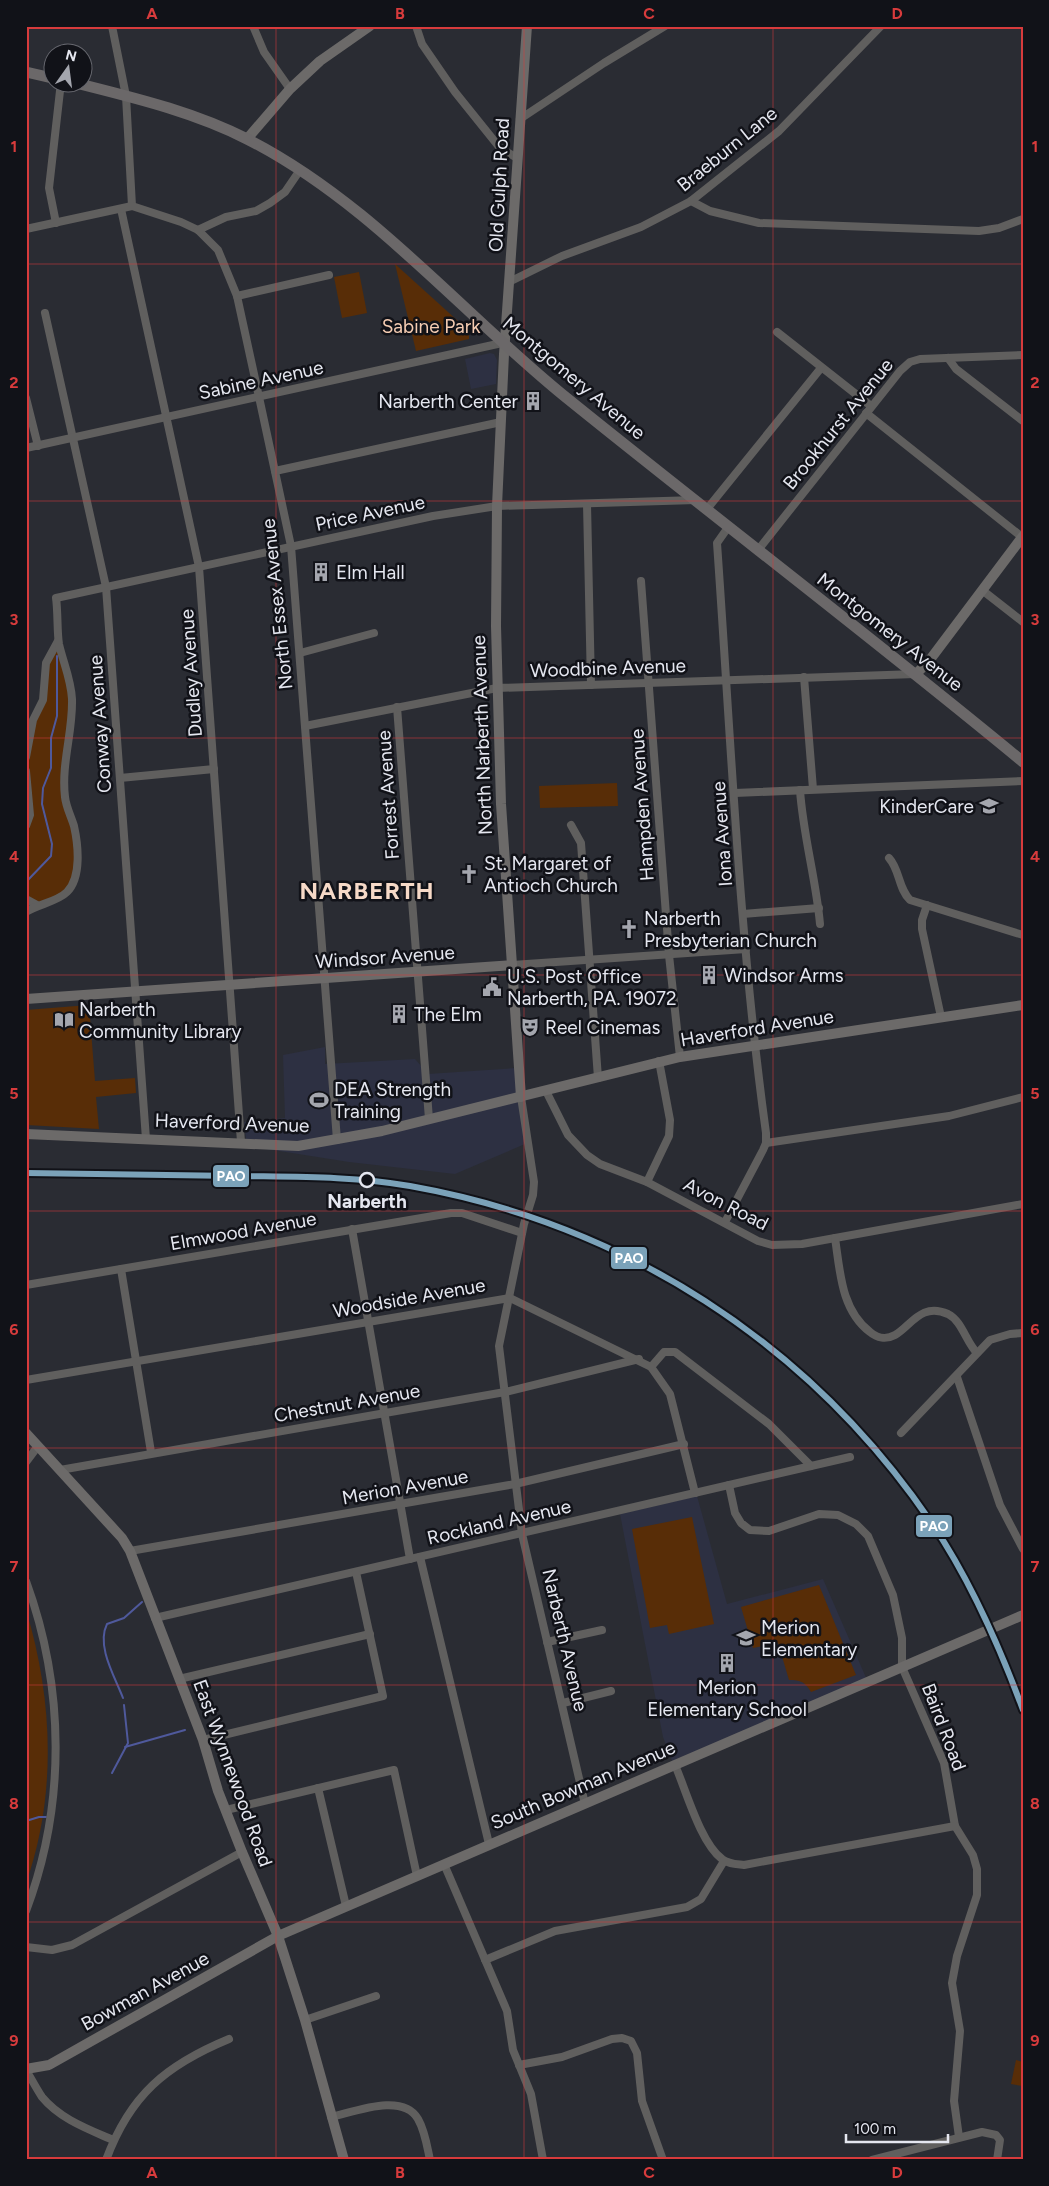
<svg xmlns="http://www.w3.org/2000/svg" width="1049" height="2186" font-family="Figtree,sans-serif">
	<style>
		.built { fill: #2d3042 }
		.green { fill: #582d07 }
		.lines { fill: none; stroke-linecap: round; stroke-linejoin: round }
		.stream { stroke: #4f599c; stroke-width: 2 }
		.street { stroke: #605f5e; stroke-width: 8 }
		.secondary { stroke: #6c6a69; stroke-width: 10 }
		.primary { stroke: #6b6869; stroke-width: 11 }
		.rail-1-casing { stroke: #111218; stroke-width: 10 }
		.rail-1 { stroke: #7ba2b9; stroke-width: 6 }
		.grid { fill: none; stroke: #d83b3c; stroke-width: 1; stroke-opacity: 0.55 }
		.stop-dot { fill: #111218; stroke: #e5e7f0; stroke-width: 2.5 }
		.labels { text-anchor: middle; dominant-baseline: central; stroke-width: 5; stroke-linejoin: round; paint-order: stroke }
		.street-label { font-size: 19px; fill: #e5e7f0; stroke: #111218 }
		.park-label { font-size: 19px; fill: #f5ccb2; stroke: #111218 }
		.poi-label { font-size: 19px; fill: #e5e7f0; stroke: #111218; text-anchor: start }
		.stop-label { font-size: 19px; font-weight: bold; fill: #e5e7f0; stroke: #111218 }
		.district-label { font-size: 24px; font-weight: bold; letter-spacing: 1px; fill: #f6d9c7; stroke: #111218 }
		.line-badge { stroke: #111218; stroke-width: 2 }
		.badge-label { font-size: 14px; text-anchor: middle; font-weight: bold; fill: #fff }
		.neatline { fill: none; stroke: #d83b3c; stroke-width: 2 }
		.grid-label { font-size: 16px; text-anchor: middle; font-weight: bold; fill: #d83b3c }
	</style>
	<rect width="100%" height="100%" fill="#2a2c33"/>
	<g class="built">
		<polygon points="490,353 494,354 497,360 496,384 471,389 465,359"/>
		<polygon points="325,1047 325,1064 415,1059 428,1074 516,1068 525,1144 455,1174 349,1162 247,1146 244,1122 285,1118 283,1055"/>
		<polygon points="697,1496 727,1604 823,1579 867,1680 672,1761 663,1737 620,1514"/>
	</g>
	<g class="green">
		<polygon points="395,264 469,331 469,339 416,351"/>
		<polygon points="359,272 367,313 342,318 334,277"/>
		<polygon points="58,641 72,699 65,797 74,826 76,870 67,892 37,905 26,899 26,757 33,720 43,700 43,679"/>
		<polygon points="617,783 618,806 540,808 539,786"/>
		<polygon points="89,1005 95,1081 135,1078 136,1093 96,1097 99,1129 26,1125 26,1010"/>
		<polygon points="692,1517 714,1624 669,1634 667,1625 650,1628 632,1529"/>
		<path d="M819,1585L856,1675L811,1692C805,1682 801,1680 789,1680L778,1643L753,1648L741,1607Z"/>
		<path d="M26,1610C53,1699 57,1795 26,1883Z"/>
		<polygon points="1016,2060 1023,2062 1022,2086 1011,2084"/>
	</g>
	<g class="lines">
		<g class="stream">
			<polyline points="26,882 51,856 52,844 42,804 43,788 51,768 51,738 57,716 57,656"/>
			<path d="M123,1698C115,1677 96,1646 107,1624L124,1618L142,1602"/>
			<polyline points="125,1747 185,1730"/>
			<polyline points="112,1773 128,1743 124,1705"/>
			<polyline points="26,1820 26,1833"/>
			<polyline points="26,1821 39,1817 46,1817"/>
		</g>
		<g class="street">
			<polyline points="112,26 126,96 132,206"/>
			<polyline points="253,26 264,52 290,89"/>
			<polyline points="416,26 422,44 455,92 500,148 517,158"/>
			<polyline points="520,119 604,63 665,26"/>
			<polyline points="691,201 710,211 759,223 979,231 999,228 1023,219"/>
			<polyline points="121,209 199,567 241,1142"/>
			<polyline points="56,223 49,188 61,82"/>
			<polyline points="26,229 132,206 181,222 198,230 218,250 237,296 259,397 291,546 337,1140"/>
			<polyline points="198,230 226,217 256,211 270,203 285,192 300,170"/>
			<polyline points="511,281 562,256 641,227 691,201 779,131 881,26"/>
			<polyline points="237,296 329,275"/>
			<polyline points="45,313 106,587 146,1139"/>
			<polyline points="777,332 871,406"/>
			<polyline points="948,358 956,369 1023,421"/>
			<polyline points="26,398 38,446"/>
			<polyline points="866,413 1022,537"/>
			<polyline points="26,448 502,343"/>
			<polyline points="275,471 501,422"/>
			<polyline points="587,504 591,685"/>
			<polyline points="707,509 821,368"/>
			<polyline points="758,550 900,371 910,362 920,359 1023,355"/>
			<polyline points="641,581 669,955 680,1057"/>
			<polyline points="982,590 1023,622"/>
			<polyline points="300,653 374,633"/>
			<polyline points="804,677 813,789"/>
			<polyline points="397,707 429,1119"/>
			<polyline points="305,726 497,688 916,674"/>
			<polyline points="26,757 33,720 43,700 46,663 58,641"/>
			<polyline points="26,771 30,815 26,826"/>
			<polyline points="120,778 214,769"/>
			<path d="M800,790C803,835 816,879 820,924"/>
			<polyline points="735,793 1023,781"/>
			<polyline points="571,825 581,843 598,1078"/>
			<path d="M889,858C900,870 898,888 910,900L1023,935"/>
			<polyline points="26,899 37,905"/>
			<polyline points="927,905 922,920 922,929 941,1017"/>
			<path d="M26,912C38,904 57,902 67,892C82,877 78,844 74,826C71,816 66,807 65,797C61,764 73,732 72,699C71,679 63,662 59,644C57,633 58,611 56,598L433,516L497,506L696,500"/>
			<polyline points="743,914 819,908"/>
			<polyline points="512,965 746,949"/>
			<polyline points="546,1091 568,1135 587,1155 600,1164 647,1182 758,1241 772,1245 802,1244 1023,1204"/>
			<polyline points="521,1097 534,1182 533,1195 524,1224 499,1346 522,1534 585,1804"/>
			<polyline points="766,1143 949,1116 1023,1097"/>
			<polyline points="647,1182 669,1136 670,1120 659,1061"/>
			<path d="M725,1222L763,1150L766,1143V1133C739,938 731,740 717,543L729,526"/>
			<polyline points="352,1229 410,1559"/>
			<path d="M835,1238C840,1271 841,1310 870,1332C877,1338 886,1340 895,1335C911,1326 921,1302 948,1314C962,1321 966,1342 977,1353"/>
			<polyline points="121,1269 151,1452"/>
			<polyline points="26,1285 451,1213 462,1213 522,1233"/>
			<polyline points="651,1367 664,1352 675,1352 769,1424 811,1466"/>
			<polyline points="957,1377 1000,1505 1023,1549"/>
			<polyline points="26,1380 510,1298 651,1367 670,1394 695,1493"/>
			<polyline points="901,1433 990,1340 1010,1334 1023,1333"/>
			<polyline points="26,1462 38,1446"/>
			<polyline points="60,1470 505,1392 639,1359"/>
			<polyline points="729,1485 735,1513 741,1523 750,1530 769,1531 819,1514 838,1515 856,1524 868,1536 893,1595 902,1638 902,1667 944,1763 955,1826 973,1855 977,1869 977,1895 957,1956 952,1983 960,2031 954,2101 959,2137"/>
			<polyline points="130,1551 515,1484 684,1444"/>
			<polyline points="420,1557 489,1844"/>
			<path d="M26,1581C65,1688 66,1805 26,1911"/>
			<polyline points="155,1618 850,1457"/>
			<polyline points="547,1642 602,1630"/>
			<polyline points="179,1679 370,1634"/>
			<polyline points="563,1703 611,1691"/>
			<polyline points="203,1740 383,1696 356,1572"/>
			<path d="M675,1765C686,1790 700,1842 722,1859C728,1864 736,1864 744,1865L955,1826"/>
			<polyline points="318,1788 346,1906"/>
			<polyline points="226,1810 394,1770 417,1876"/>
			<polyline points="444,1864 507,2011 513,2050 531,2094 543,2160"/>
			<polyline points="26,1947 52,1950 72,1945 242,1852"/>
			<polyline points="485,1960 555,1931 687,1907 701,1899 724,1861"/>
			<polyline points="305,2020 376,1996"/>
			<polyline points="519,2065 562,2057 612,2039 622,2038 631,2041 637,2053 642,2101 663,2160"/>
			<path d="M26,2070C31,2078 36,2088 42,2097C60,2119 88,2129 113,2140"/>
			<path d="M331,2117C354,2112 403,2092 418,2119C425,2131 427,2146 430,2160"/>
			<path d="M106,2160C130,2095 166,2065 229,2039"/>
			<polyline points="872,2160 982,2132 996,2135 1000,2140 997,2160"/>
		</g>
		<g class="secondary">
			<polyline points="247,139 290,89 320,61 370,26"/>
			<polyline points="916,674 929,661 1023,536"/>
			<polyline points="26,999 512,965"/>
			<polyline points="521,1097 501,804 496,626 497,506 504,354 527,26"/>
			<polyline points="26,1134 298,1146 382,1131 680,1057 1023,1005"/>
			<polyline points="26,1433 122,1538 130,1551 203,1740 218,1791 242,1852 278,1936 305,2020 344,2160"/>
			<polyline points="26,2069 49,2065 278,1936 1023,1615"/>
		</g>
		<g class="primary">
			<polyline points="26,72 52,78"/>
			<path d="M72,82C131,97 192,111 247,139C371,202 461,313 568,399C719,521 873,638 1023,762"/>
		</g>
		<g class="rail-1-casing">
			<path id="rail-1" d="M26,1173C96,1174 167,1175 237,1176C294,1177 353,1176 410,1186C624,1224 808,1342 931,1522C970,1579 999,1645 1023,1710"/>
		</g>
		<use href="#rail-1" class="rail-1"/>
	</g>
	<path class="grid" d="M276,26V2160M524,26V2160M773,26V2160M26,264H1023M26,501H1023M26,738H1023M26,975H1023M26,1211H1023M26,1448H1023M26,1685H1023M26,1922H1023"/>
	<defs>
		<g id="building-bare" transform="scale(1.5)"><path d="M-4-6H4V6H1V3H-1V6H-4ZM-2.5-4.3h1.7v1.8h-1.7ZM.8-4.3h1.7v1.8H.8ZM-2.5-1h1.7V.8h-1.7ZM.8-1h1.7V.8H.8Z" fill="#a4a6ae" stroke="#111218" stroke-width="2.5" paint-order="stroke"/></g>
		<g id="school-bare" transform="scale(1.5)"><path d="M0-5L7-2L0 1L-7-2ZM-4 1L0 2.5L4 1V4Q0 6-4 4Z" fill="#a4a6ae" stroke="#111218" stroke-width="2.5" paint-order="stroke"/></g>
		<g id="church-bare" transform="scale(1.5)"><path d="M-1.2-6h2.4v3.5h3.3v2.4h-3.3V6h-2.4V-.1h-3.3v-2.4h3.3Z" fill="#a4a6ae" stroke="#111218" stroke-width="2.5" paint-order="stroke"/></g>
		<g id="civic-bare" transform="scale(1.5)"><path d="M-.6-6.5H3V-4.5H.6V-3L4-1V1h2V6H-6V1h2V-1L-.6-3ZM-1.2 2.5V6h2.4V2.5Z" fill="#a4a6ae" stroke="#111218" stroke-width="2.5" paint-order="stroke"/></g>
		<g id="library-bare" transform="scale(1.5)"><path d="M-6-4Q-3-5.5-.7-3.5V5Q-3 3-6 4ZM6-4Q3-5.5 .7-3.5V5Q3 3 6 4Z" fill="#a4a6ae" stroke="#111218" stroke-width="2.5" paint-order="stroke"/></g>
		<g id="theatre-bare" transform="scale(1.5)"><path d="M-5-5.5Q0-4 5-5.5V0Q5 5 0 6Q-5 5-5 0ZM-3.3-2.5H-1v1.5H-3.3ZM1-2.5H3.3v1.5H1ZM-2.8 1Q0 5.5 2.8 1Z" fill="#a4a6ae" stroke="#111218" stroke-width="2.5" paint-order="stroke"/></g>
		<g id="stadium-bare" transform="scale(1.5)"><path d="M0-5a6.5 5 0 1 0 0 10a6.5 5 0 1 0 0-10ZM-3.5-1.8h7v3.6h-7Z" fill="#a4a6ae" stroke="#111218" stroke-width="2.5" paint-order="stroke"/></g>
	</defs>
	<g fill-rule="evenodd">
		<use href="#building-bare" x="533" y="401"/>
		<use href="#building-bare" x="321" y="572"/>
		<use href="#school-bare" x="989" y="806"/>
		<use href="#church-bare" x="469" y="874"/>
		<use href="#church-bare" x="629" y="929"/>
		<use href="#building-bare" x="709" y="975"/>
		<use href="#civic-bare" x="492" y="987"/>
		<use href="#building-bare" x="399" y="1014"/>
		<use href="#library-bare" x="64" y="1020"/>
		<use href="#theatre-bare" x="530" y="1027"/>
		<use href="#stadium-bare" x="319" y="1100"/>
		<use href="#school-bare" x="746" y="1638"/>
		<use href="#building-bare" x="727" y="1663"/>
	</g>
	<circle class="stop-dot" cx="367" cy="1180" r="7"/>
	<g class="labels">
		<g class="street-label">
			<text transform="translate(727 149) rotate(-39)">Braeburn Lane</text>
			<text transform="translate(499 185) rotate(-87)">Old Gulph Road</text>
			<text transform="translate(574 378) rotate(40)">Montgomery Avenue</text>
			<text transform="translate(261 380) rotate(-12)">Sabine Avenue</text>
			<text transform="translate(838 424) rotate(-51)">Brookhurst Avenue</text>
			<text transform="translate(370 513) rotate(-12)">Price Avenue</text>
			<text transform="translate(277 604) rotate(-96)">North Essex Avenue</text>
			<text transform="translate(890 632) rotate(38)">Montgomery Avenue</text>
			<text transform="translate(608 668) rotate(-2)">Woodbine Avenue</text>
			<text transform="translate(191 673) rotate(-94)">Dudley Avenue</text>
			<text transform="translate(100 724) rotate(-94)">Conway Avenue</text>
			<text transform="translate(482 735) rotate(-92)">North Narberth Avenue</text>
			<text transform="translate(388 795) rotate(-94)">Forrest Avenue</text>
			<text transform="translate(642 805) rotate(-94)">Hampden Avenue</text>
			<text transform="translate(722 834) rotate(-94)">Iona Avenue</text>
			<text transform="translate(385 957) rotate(-4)">Windsor Avenue</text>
			<text transform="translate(757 1028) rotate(-9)">Haverford Avenue</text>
			<text transform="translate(232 1123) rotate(2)">Haverford Avenue</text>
			<text transform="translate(726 1204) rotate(27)">Avon Road</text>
			<text transform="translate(243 1231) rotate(-10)">Elmwood Avenue</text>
			<text transform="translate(409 1298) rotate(-10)">Woodside Avenue</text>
			<text transform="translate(347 1403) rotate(-10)">Chestnut Avenue</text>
			<text transform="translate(405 1487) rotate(-10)">Merion Avenue</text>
			<text transform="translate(499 1522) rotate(-13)">Rockland Avenue</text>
			<text transform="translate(565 1640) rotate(77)">Narberth Avenue</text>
			<text transform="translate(944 1727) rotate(69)">Baird Road</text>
			<text transform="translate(233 1773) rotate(70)">East Wynnewood Road</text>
			<text transform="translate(583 1785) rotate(-23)">South Bowman Avenue</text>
			<text transform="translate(145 1991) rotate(-29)">Bowman Avenue</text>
		</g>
		<g class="park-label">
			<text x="431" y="326">Sabine Park</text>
		</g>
		<g class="poi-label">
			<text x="518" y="401" text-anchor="end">Narberth Center</text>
			<text x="336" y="572">Elm Hall</text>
			<text x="974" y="806" text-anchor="end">KinderCare</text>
			<text x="484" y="863">St. Margaret of<tspan x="484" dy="22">Antioch Church</tspan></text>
			<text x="644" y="918">Narberth<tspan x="644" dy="22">Presbyterian Church</tspan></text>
			<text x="724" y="975">Windsor Arms</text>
			<text x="507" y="976">U.S. Post Office<tspan x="507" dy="22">Narberth, PA. 19072</tspan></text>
			<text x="79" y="1009">Narberth<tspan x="79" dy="22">Community Library</tspan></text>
			<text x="414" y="1014">The Elm</text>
			<text x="545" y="1027">Reel Cinemas</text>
			<text x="334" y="1089">DEA Strength<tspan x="334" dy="22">Training</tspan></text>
			<text x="761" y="1627">Merion<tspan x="761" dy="22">Elementary</tspan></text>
			<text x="727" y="1687" text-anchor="middle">Merion<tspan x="727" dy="22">Elementary School</tspan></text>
		</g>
		<g class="stop-label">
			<text x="367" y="1201">Narberth</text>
		</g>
		<g class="district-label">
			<text x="367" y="890">NARBERTH</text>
		</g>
	</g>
	<g class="line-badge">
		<rect x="212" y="1164" width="38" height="24" rx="5" fill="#7ba2b9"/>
		<rect x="610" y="1246" width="38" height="24" rx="5" fill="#7ba2b9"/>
		<rect x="915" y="1514" width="38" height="24" rx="5" fill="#7ba2b9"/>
	</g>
	<g class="badge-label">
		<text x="231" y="1181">PAO</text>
		<text x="629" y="1263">PAO</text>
		<text x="934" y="1531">PAO</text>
	</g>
	<rect width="1049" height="2186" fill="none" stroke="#111218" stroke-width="55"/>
	<g transform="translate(68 68) rotate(14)"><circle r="24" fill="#111218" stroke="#66676e"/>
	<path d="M0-4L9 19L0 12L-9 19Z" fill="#a4a6ae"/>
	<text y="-8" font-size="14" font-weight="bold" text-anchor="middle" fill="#e5e7f0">N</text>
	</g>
	<path d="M846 2134v8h102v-8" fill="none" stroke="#e5e7f0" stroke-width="2.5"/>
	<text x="854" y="2134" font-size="15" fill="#e5e7f0" stroke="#111218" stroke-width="4" paint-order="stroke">100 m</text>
	<rect x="28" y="28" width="994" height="2130" class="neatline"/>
	<g class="grid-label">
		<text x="152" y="19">A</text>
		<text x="400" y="19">B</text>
		<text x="649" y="19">C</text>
		<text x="897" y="19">D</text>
		<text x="14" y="152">1</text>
		<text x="1035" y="152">1</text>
		<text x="14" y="388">2</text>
		<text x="1035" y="388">2</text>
		<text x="14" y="625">3</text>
		<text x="1035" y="625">3</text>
		<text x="14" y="862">4</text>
		<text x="1035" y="862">4</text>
		<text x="14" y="1099">5</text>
		<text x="1035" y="1099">5</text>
		<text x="14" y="1335">6</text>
		<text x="1035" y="1335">6</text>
		<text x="14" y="1572">7</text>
		<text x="1035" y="1572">7</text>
		<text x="14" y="1809">8</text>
		<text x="1035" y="1809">8</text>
		<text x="14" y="2046">9</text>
		<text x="1035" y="2046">9</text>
		<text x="152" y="2178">A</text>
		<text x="400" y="2178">B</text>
		<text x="649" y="2178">C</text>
		<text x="897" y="2178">D</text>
	</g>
</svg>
